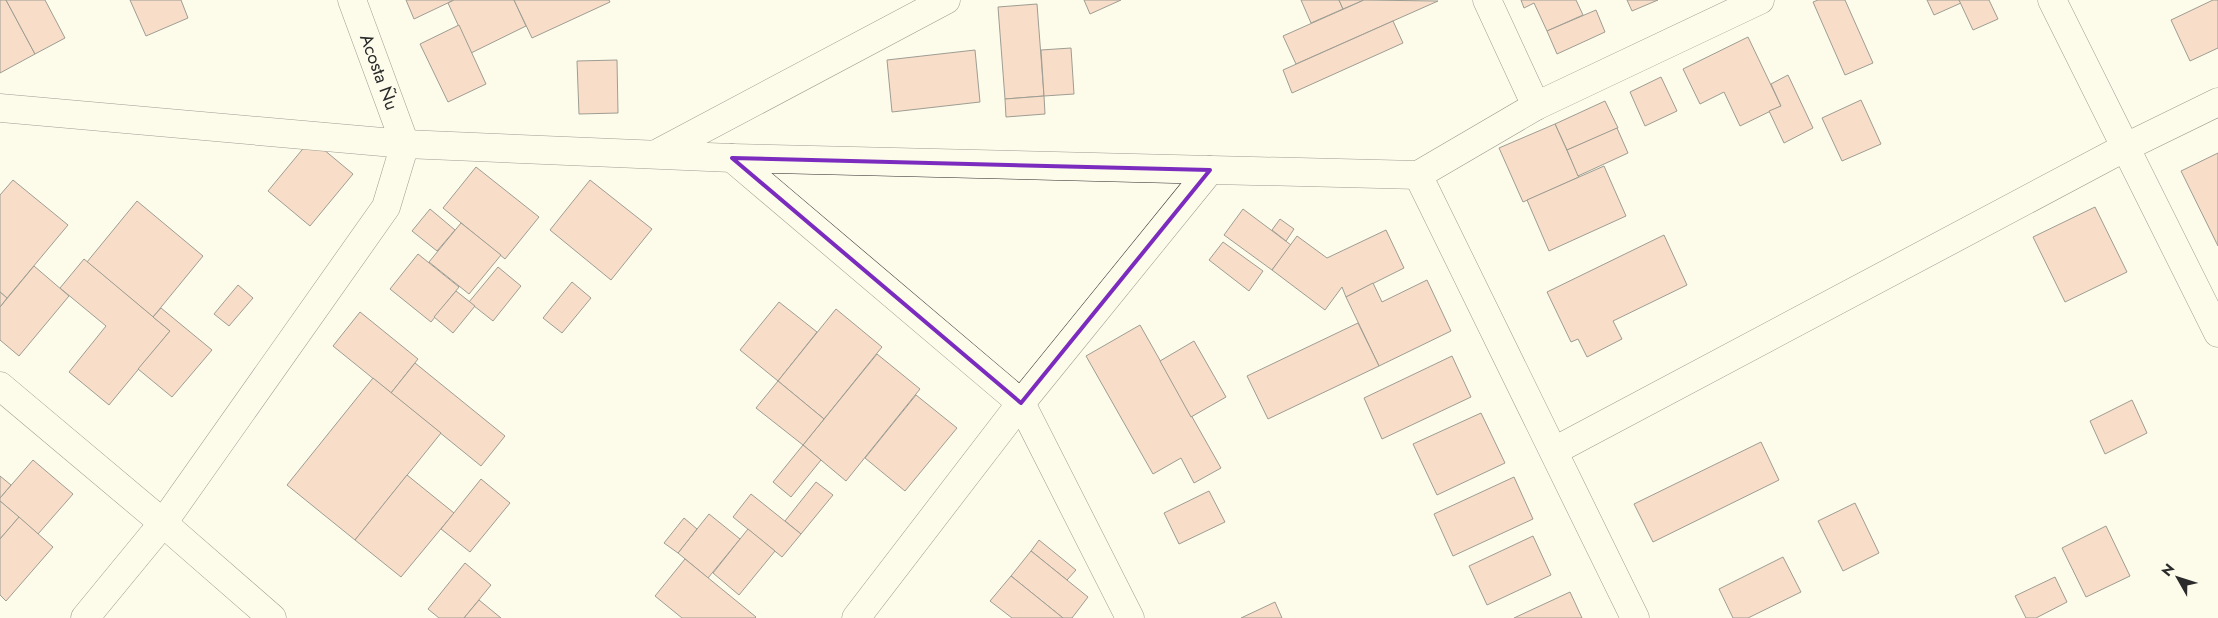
<svg xmlns="http://www.w3.org/2000/svg" width="2218" height="618" font-family="Jost,sans-serif">
	<style>
		.building { fill: #f2b8a0; stroke: #2b2b2b }
		.lines { fill: none; stroke-linecap: round; stroke-linejoin: round }
		.minor-casing { stroke: #2b2b2b; stroke-width: 29 }
		.minor { stroke: #fdfbea; stroke-width: 28 }
		.marked { fill: none; stroke: #7b2cbf; stroke-width: 4; stroke-linejoin: round }
		.labels { text-anchor: middle; dominant-baseline: central; stroke-width: 4; stroke-linejoin: round; paint-order: stroke }
		.street-label { font-size: 18px; fill: #2b2b2b; stroke: #fdfbea }
	</style>
	<rect width="100%" height="100%" fill="#fdfbea"/>
	<g class="building">
		<polygon points="0,0 6,0 35,54 0,73"/>
		<polygon points="6,0 45,0 65,38 35,54"/>
		<polygon points="130,0 181,0 188,18 146,36"/>
		<polygon points="406,0 454,0 414,19"/>
		<polygon points="454,0 514,0 526,26 471,53 448,3"/>
		<polygon points="514,0 609,0 610,2 532,38"/>
		<polygon points="1084,0 1121,0 1090,14"/>
		<polygon points="1301,0 1339,0 1343,9 1311,23"/>
		<polygon points="1339,0 1364,0 1343,9"/>
		<polygon points="1364,0 1438,1 1296,64 1283,36"/>
		<polygon points="1521,0 1576,0 1583,15 1547,31 1534,3 1524,8"/>
		<polygon points="1627,0 1658,0 1632,11"/>
		<polygon points="1818,0 1845,0 1873,63 1845,75 1813,2"/>
		<polygon points="1927,0 1959,0 1961,3 1934,15"/>
		<polygon points="1959,0 1989,0 1998,19 1973,30"/>
		<polygon points="2213,0 2218,0 2218,48 2190,61 2171,20"/>
		<polygon points="1037,4 1044,96 1005,99 998,7"/>
		<polygon points="1596,10 1605,32 1557,54 1547,31"/>
		<polygon points="1393,21 1403,43 1292,93 1283,70"/>
		<polygon points="459,25 486,84 448,102 420,44"/>
		<polygon points="1748,37 1781,106 1740,126 1724,92 1700,104 1683,69"/>
		<polygon points="1071,48 1074,94 1044,96 1041,50"/>
		<polygon points="975,50 980,102 892,112 887,60"/>
		<polygon points="617,60 618,113 579,114 577,61"/>
		<polygon points="1788,75 1813,128 1784,143 1769,111 1781,106 1771,84"/>
		<polygon points="1661,77 1677,111 1645,126 1630,92"/>
		<polygon points="1044,96 1045,114 1006,117 1005,99"/>
		<polygon points="1861,100 1881,144 1842,161 1822,118"/>
		<polygon points="1605,101 1618,128 1567,150 1555,124"/>
		<polygon points="1555,124 1579,177 1523,202 1499,148"/>
		<polygon points="1617,128 1628,153 1578,176 1567,150"/>
		<polygon points="311,139 353,174 310,226 268,191"/>
		<polygon points="2218,153 2218,246 2181,171"/>
		<polygon points="1604,166 1626,216 1549,251 1527,200"/>
		<polygon points="476,167 539,217 505,259 443,208"/>
		<polygon points="13,180 68,225 7,298 0,292 0,195"/>
		<polygon points="590,180 652,229 611,280 550,230"/>
		<polygon points="137,201 203,256 153,317 87,262"/>
		<polygon points="2095,207 2127,272 2065,302 2033,237"/>
		<polygon points="430,209 455,230 437,251 412,231"/>
		<polygon points="1243,209 1291,245 1272,270 1224,235"/>
		<polygon points="1280,219 1294,229 1286,241 1272,230"/>
		<polygon points="461,223 501,255 469,294 429,262"/>
		<polygon points="1386,230 1404,268 1346,297 1342,287 1325,310 1272,270 1297,236 1327,258"/>
		<polygon points="1664,235 1687,285 1613,321 1622,339 1587,357 1578,339 1571,342 1547,292"/>
		<polygon points="1223,242 1263,271 1249,291 1209,260"/>
		<polygon points="418,254 459,287 431,322 390,289"/>
		<polygon points="84,259 170,331 109,405 69,372 106,326 60,288"/>
		<polygon points="34,266 69,296 19,356 0,340 0,307"/>
		<polygon points="498,267 521,286 493,321 469,302"/>
		<polygon points="1427,280 1451,331 1379,366 1346,297 1373,283 1382,302"/>
		<polygon points="572,282 591,298 562,333 543,318"/>
		<polygon points="238,285 253,298 229,326 214,314"/>
		<polygon points="456,291 475,306 453,333 434,317"/>
		<polygon points="0,292 7,298 0,307"/>
		<polygon points="779,302 817,332 778,381 740,350"/>
		<polygon points="161,308 212,350 172,397 138,369 170,331 153,317"/>
		<polygon points="836,309 882,347 824,419 778,381"/>
		<polygon points="360,312 418,359 391,393 333,346"/>
		<polygon points="1358,323 1379,366 1268,419 1247,376"/>
		<polygon points="1140,325 1221,468 1194,483 1181,458 1153,474 1086,356"/>
		<polygon points="1194,341 1226,397 1191,417 1160,361"/>
		<polygon points="877,354 920,389 846,481 803,445"/>
		<polygon points="1452,356 1471,397 1382,439 1364,398"/>
		<polygon points="415,363 505,436 481,466 391,393"/>
		<polygon points="373,378 441,433 355,540 287,485"/>
		<polygon points="778,381 824,419 803,445 756,408"/>
		<polygon points="916,395 957,428 905,491 865,458"/>
		<polygon points="2132,400 2147,433 2105,454 2090,421"/>
		<polygon points="1481,413 1505,463 1437,495 1413,444"/>
		<polygon points="1761,442 1779,480 1653,542 1634,504"/>
		<polygon points="803,445 821,460 791,497 773,482"/>
		<polygon points="33,460 73,494 38,534 0,501 0,498"/>
		<polygon points="407,475 454,513 401,577 355,540"/>
		<polygon points="0,476 11,485 0,498"/>
		<polygon points="1514,477 1533,519 1453,556 1434,514"/>
		<polygon points="481,479 510,503 470,552 441,529"/>
		<polygon points="816,482 833,495 801,534 785,521"/>
		<polygon points="1209,491 1225,522 1179,544 1164,513"/>
		<polygon points="751,494 801,534 782,557 733,517"/>
		<polygon points="0,501 19,517 0,539"/>
		<polygon points="1855,503 1879,553 1843,571 1818,521"/>
		<polygon points="709,514 740,539 708,578 678,553"/>
		<polygon points="19,517 53,547 6,601 0,595 0,539"/>
		<polygon points="684,518 697,529 678,553 664,543"/>
		<polygon points="2106,526 2130,576 2086,597 2062,548"/>
		<polygon points="748,529 775,551 739,595 713,573"/>
		<polygon points="1533,536 1551,575 1487,605 1469,566"/>
		<polygon points="1039,540 1076,570 1067,580 1031,551"/>
		<polygon points="1031,551 1088,597 1072,618 1063,618 1011,576"/>
		<polygon points="1783,557 1801,592 1748,618 1733,618 1719,589"/>
		<polygon points="685,559 756,617 755,618 682,618 655,596"/>
		<polygon points="465,563 491,585 464,618 439,618 428,609"/>
		<polygon points="1011,576 1063,618 1012,618 990,601"/>
		<polygon points="2055,577 2067,602 2036,618 2026,618 2015,596"/>
		<polygon points="1570,592 1582,618 1514,618"/>
		<polygon points="479,600 501,618 464,618"/>
		<polygon points="1275,602 1282,618 1241,618"/>
	</g>
	<g class="lines">
		<g class="minor-casing">
			<g id="minor">
				<polyline points="1487,0 1536,106"/>
				<polyline points="2052,0 2218,333"/>
				<polyline points="0,108 405,144 732,158 1418,175 1536,106 1760,0"/>
				<polyline points="656,154 946,0"/>
				<polyline points="732,158 1021,403 1130,618"/>
				<polyline points="1418,175 1635,618"/>
				<polyline points="0,386 163,523 272,618"/>
				<polyline points="1554,451 2126,147 2218,102"/>
				<polyline points="85,618 163,523 386,207 405,144 352,0"/>
				<polyline points="856,618 1021,403 1210,170"/>
			</g>
		</g>
		<use href="#minor" class="minor"/>
	</g>
	<path d="M0 0H2218V618H0ZM732,158L1210,170L1021,403Z" fill="#fdfbea" fill-opacity=".55" fill-rule="evenodd"/>
	<path class="marked" d="M732,158L1210,170L1021,403Z"/>
	<g class="labels">
		<g class="street-label">
			<text transform="translate(379 72) rotate(70)">Acosta Ñu</text>
		</g>
	</g>
	<g transform="translate(2178 578) rotate(309)" stroke="#fdfbea" stroke-width="4" paint-order="stroke">
	<path d="M0-4L9 19L0 12L-9 19Z" fill="#2b2b2b"/>
	<text y="-8" font-size="14" font-weight="bold" text-anchor="middle" fill="#2b2b2b">N</text>
	</g>
</svg>
